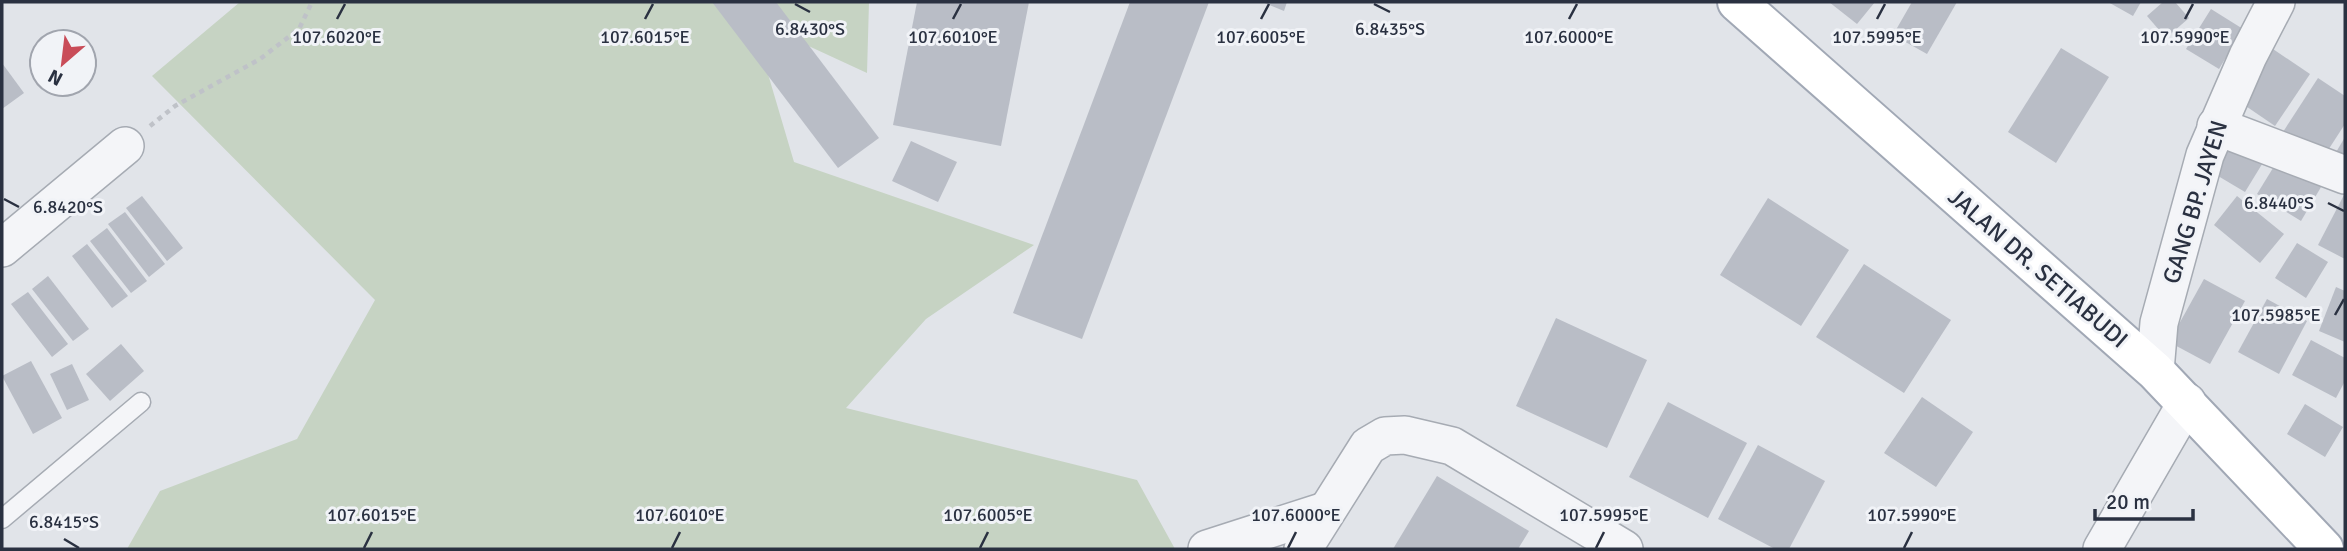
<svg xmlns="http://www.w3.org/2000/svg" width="2347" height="551" font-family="Signika,sans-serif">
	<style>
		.green { fill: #c6d3c3 }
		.building { fill: #b9bdc6 }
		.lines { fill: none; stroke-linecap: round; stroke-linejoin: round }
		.lane-casing { stroke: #a6abb3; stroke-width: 21 }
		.street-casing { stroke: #a6abb3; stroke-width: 40 }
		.primary-casing { stroke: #a1a8b5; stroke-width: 42 }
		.path { stroke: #bfc2c8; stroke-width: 4.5; stroke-dasharray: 5 5; stroke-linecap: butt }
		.lane { stroke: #f4f5f8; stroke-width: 18 }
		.street { stroke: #f4f5f8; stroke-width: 37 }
		.primary { stroke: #fff; stroke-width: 38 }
		.ticks { fill: none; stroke: #2a3141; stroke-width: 2.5 }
		.labels { text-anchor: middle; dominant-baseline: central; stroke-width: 6; stroke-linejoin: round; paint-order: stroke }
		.street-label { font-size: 24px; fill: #2a3141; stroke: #f1f3f7 }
		.ticks-label { font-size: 18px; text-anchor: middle; fill: #2a3141; stroke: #f1f3f7; stroke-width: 6; stroke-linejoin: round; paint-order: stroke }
	</style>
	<rect width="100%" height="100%" fill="#e1e4e9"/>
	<polygon class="green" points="240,2 869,2 867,73 752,20 794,162 1034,245 926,319 846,408 1137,480 1175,549 127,549 160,491 297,439 375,300 152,76"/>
	<g class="building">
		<polygon points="712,2 776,2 879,138 838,168"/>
		<polygon points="917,2 1029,2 1001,146 893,125"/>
		<polygon points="1130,2 1209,2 1082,339 1013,313"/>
		<polygon points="1262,2 1287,2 1284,11"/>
		<polygon points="1829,2 1875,2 1857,24"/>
		<polygon points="1912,2 1957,2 1927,54 1893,35"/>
		<polygon points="2108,2 2141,2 2133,16"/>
		<polygon points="2163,2 2175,2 2189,18 2166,38 2147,16"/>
		<polygon points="2211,9 2243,29 2219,69 2186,49"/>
		<polygon points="2270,47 2310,74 2275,126 2234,98"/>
		<polygon points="2061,48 2109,77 2056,163 2008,132"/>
		<polygon points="2,63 24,93 2,109"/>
		<polygon points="2318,78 2345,96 2345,124 2321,161 2281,135"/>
		<polygon points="2235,137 2267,156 2245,192 2213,173"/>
		<polygon points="2345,137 2345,160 2335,154"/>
		<polygon points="911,141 957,162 938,202 892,181"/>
		<polygon points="2281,155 2324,182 2301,221 2257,194"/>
		<polygon points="2345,193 2345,259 2318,245"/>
		<polygon points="142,196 183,248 167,261 126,208"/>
		<polygon points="2237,196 2284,234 2260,263 2214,225"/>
		<polygon points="1768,198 1849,250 1801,326 1720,275"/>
		<polygon points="125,212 165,264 149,277 108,224"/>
		<polygon points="107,228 147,281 131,293 90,241"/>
		<polygon points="2297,243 2328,262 2306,298 2275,278"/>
		<polygon points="87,244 128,296 112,308 72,256"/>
		<polygon points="1864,264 1951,320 1904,393 1816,337"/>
		<polygon points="48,276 89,329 73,341 32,289"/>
		<polygon points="2204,279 2245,301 2210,364 2169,342"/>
		<polygon points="2336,287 2345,291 2345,342 2319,331"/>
		<polygon points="28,292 68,344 52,357 11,304"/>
		<polygon points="2267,299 2307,321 2279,374 2238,352"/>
		<polygon points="1556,318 1647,360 1607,448 1516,406"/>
		<polygon points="2311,340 2345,358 2345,381 2336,398 2292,375"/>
		<polygon points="121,344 144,371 110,401 86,374"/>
		<polygon points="31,361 62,418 33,434 2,376"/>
		<polygon points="72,364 89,400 67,410 50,374"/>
		<polygon points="1922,397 1973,432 1936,487 1884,453"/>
		<polygon points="1668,402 1747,443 1708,518 1629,477"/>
		<polygon points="2305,404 2343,427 2325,457 2287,434"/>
		<polygon points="1758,445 1825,481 1789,549 1775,549 1718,519"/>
		<polygon points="1437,476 1529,531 1518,549 1393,549"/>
	</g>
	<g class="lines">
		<g class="lane-casing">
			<polyline id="lane" points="2,519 141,402"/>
		</g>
		<g class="street-casing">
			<g id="street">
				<polyline points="2216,126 2345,175"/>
				<polyline points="2,248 125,146"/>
				<polyline points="2155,371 2159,323 2205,155 2248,56 2276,2"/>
				<polyline points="1207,549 1325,511"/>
				<polyline points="1303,549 1368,446 1385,436 1405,435 1452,446 1624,549"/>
				<polyline points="2102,549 2187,402"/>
			</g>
		</g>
		<g class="primary-casing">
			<polyline id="primary" points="1737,2 2155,371 2324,549"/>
		</g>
		<polyline class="path" points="150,126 175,106 260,59 299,29 312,2"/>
		<use href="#lane" class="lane"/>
		<use href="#street" class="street"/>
		<use href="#primary" class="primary"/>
	</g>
	<path class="ticks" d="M795,4L810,12M1374,4L1390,12M337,19L345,4M645,19L653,4M953,19L961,4M1261,19L1269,4M1569,19L1577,4M1877,19L1885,4M2185,19L2193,4M4,199L19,207M2328,203L2344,211M2335,315L2344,299M64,539L79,548M364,548L372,532M672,548L680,532M980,548L988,532M1288,548L1296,532M1596,548L1604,532M1904,548L1912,532"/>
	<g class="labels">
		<g class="street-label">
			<text transform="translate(2195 202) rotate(-73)">GANG BP. JAYEN</text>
			<text transform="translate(2038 268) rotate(41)">JALAN DR. SETIABUDI</text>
		</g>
	</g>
	<g class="ticks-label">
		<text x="810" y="35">6.8430°S</text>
		<text x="1390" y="35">6.8435°S</text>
		<text x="337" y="43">107.6020°E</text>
		<text x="645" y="43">107.6015°E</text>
		<text x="953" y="43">107.6010°E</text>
		<text x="1261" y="43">107.6005°E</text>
		<text x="1569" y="43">107.6000°E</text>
		<text x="1877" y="43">107.5995°E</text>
		<text x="2185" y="43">107.5990°E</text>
		<text x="2279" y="209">6.8440°S</text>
		<text x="68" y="213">6.8420°S</text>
		<text x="2276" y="321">107.5985°E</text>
		<text x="372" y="521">107.6015°E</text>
		<text x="680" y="521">107.6010°E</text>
		<text x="988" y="521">107.6005°E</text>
		<text x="1296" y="521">107.6000°E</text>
		<text x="1604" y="521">107.5995°E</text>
		<text x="1912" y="521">107.5990°E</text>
		<text x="64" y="528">6.8415°S</text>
	</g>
	<rect width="2347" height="551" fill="none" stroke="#2a3141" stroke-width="7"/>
	<g transform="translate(63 63) rotate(208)"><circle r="33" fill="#f1f3f7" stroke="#a1a5ae" stroke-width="2"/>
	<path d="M0-5L12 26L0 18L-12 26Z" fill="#c94c58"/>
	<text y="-10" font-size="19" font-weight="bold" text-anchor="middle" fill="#2a3141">N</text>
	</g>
	<path d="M2095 509v10h98v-10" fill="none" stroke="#2a3141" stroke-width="3.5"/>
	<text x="2106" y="509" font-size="21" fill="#2a3141" stroke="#f1f3f7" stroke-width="5" paint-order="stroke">20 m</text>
</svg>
